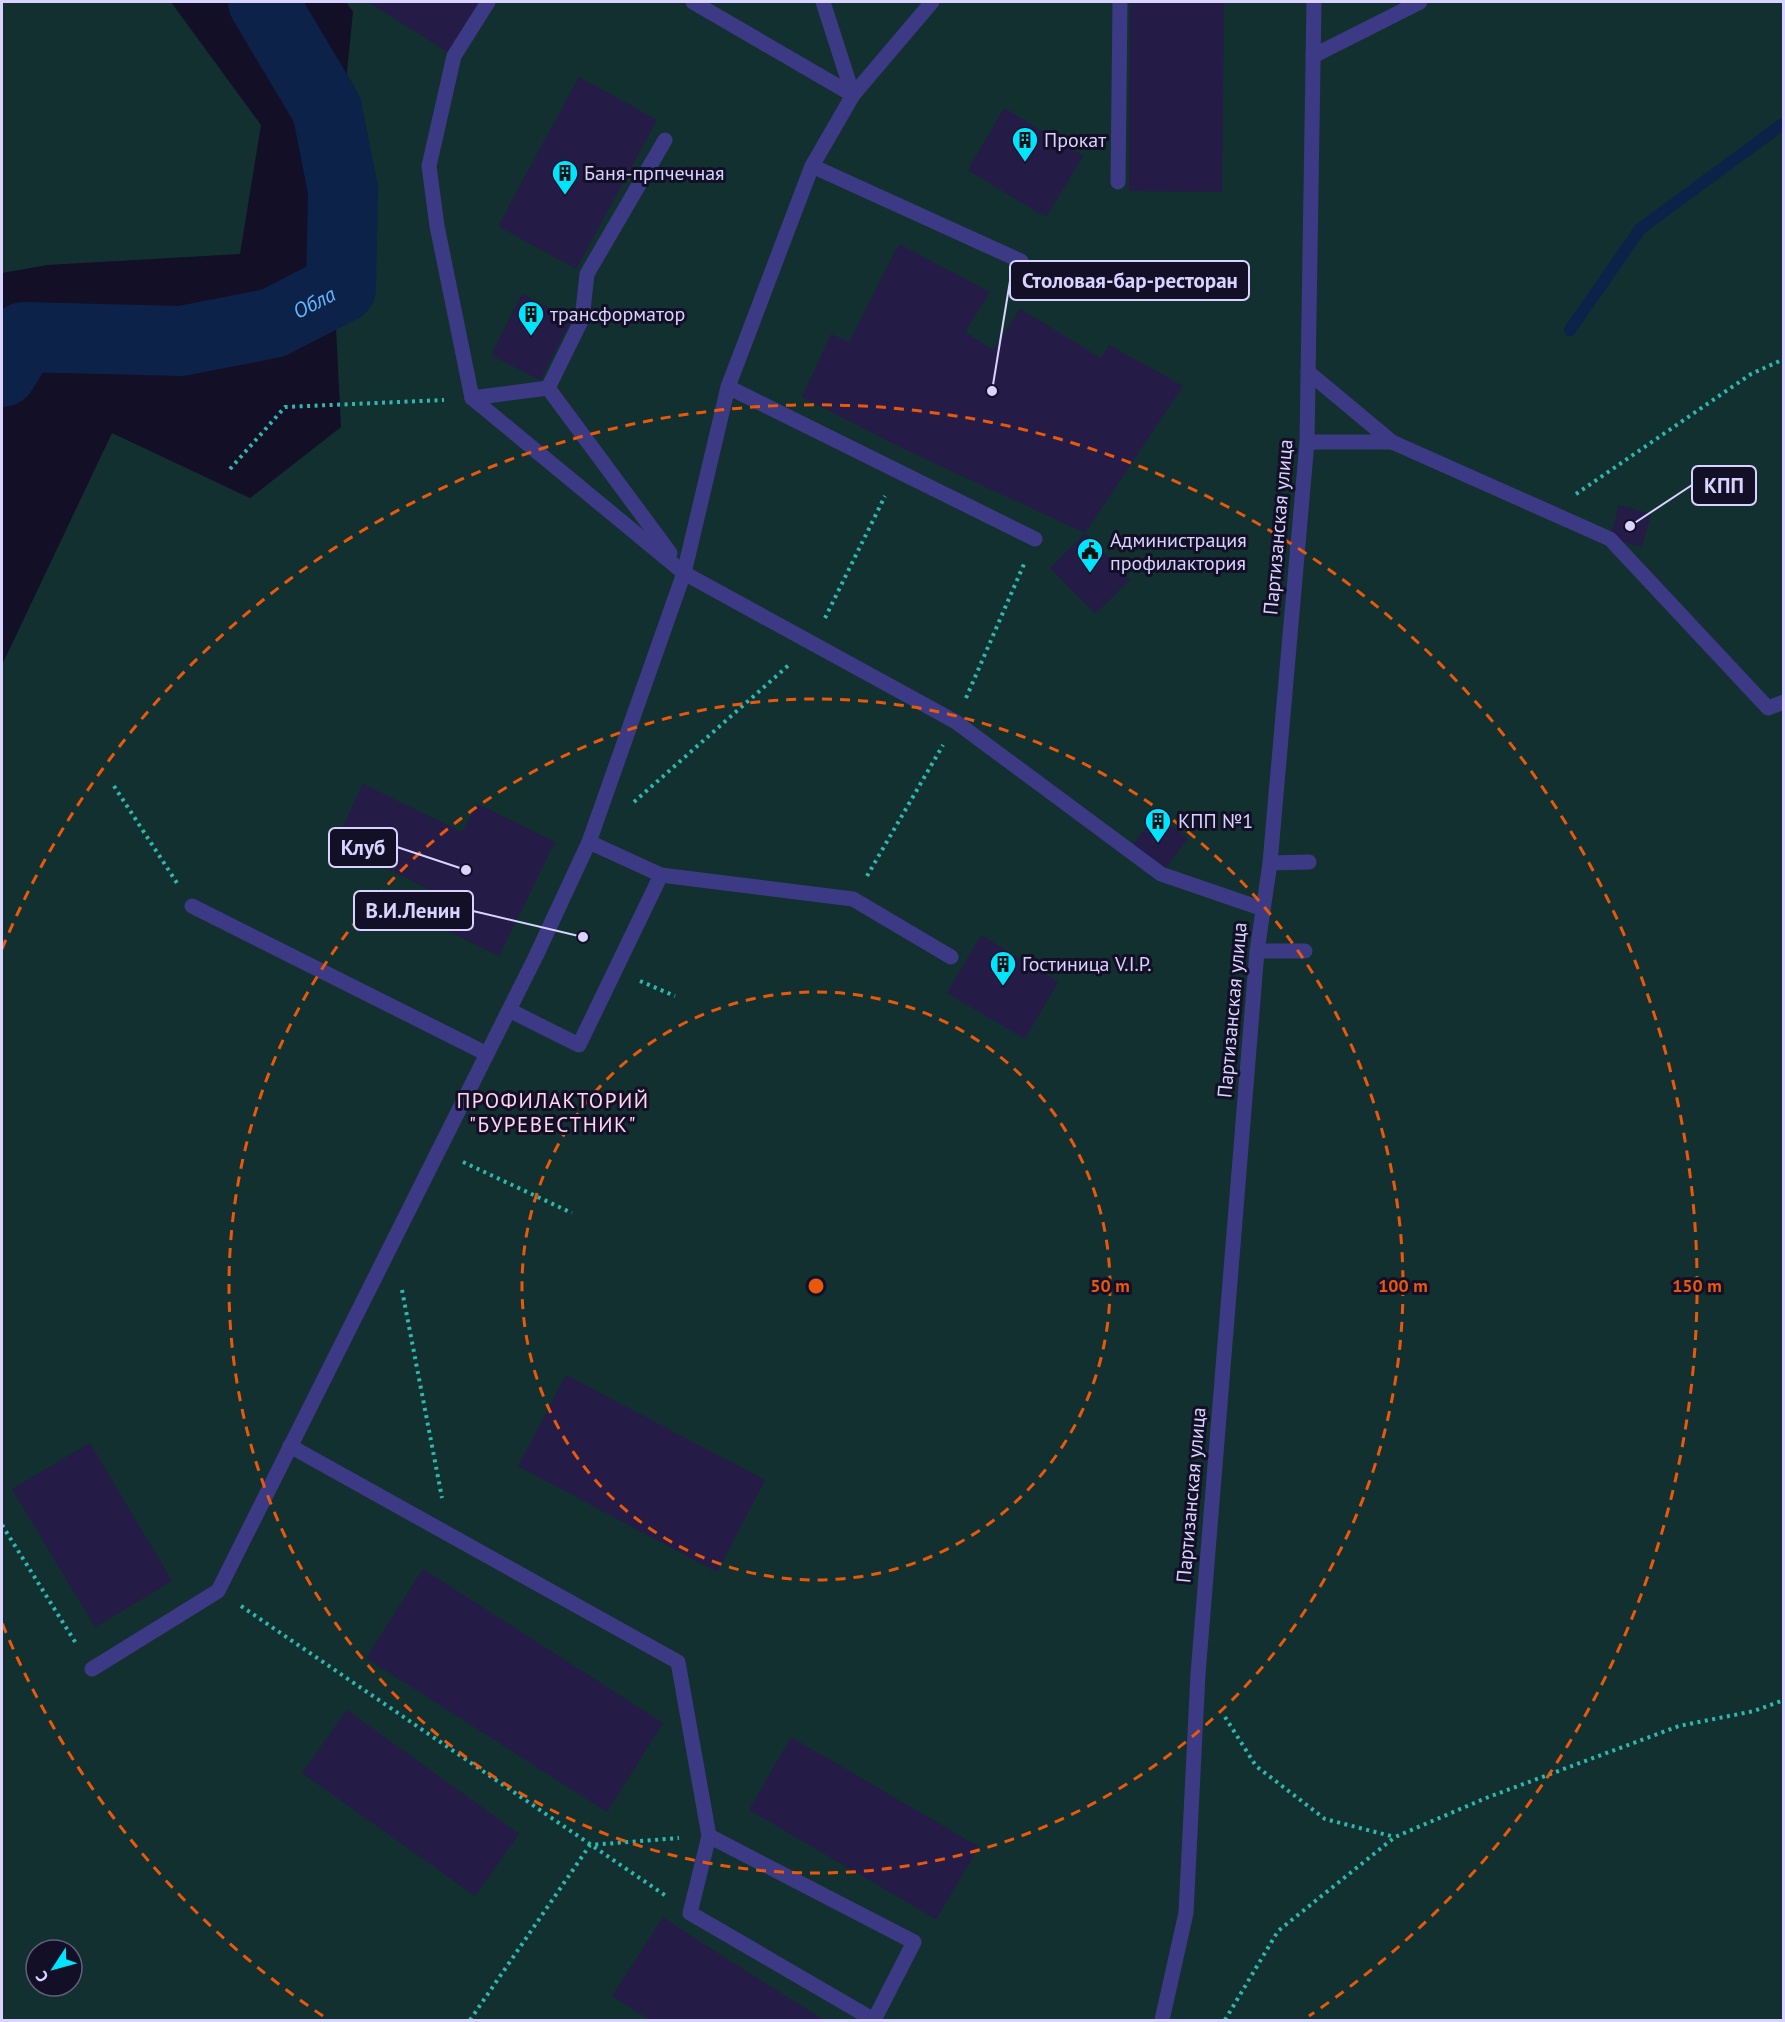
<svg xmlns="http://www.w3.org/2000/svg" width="1785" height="2022" font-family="'PT Sans',sans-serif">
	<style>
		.green { fill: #12302f; fill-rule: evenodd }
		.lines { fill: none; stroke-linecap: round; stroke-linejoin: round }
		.stream { stroke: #0c2248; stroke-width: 12 }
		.river { stroke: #0c2248; stroke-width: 70 }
		.building { fill: #241b47 }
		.path { stroke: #2fb8b0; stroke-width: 4; stroke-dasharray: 3 4.5; stroke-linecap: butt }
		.lane { stroke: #3d3a85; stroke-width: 15 }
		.street { stroke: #3d3a85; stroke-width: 15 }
		.ring { fill: none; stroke: #e8590c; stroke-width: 3; stroke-dasharray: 10 8 }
		.labels { text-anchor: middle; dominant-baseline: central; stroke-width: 6; stroke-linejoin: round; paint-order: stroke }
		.poi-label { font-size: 20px; fill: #d9d4ff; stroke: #130f26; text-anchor: start }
		.street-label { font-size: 20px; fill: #d9d4ff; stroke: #130f26 }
		.water-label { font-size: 21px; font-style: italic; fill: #62b6ff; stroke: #130f26 }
		.neighbourhood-label { font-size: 21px; letter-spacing: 1.5px; fill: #ffd6f0; stroke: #130f26 }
		.centre { fill: #e8590c; stroke: #130f26; stroke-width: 3 }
		.ring-label { font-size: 18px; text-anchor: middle; font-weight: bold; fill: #e8590c; stroke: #130f26; stroke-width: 6; stroke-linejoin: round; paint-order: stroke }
		.leader { fill: none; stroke: #d9d4ff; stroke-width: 2 }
		.callout-dot { fill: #d9d4ff; stroke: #130f26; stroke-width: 2 }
		.callout { fill: #130f26; stroke: #d9d4ff; stroke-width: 2 }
		.callout-label { font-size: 21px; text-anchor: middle; font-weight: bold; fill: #d9d4ff }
	</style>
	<rect width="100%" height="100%" fill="#130f26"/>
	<g class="green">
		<polygon points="2,2 171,2 261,125 240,254 47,265 2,273"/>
		<path d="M346,2H1783V2020H2V665L112,433L250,498L341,427L331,228L353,12ZM36,1950H72V1986H36Z"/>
	</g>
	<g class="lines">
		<polyline class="stream" points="1570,330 1640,229 1784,123"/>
		<path class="river" id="s1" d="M2,372L24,337L181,341L273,323L341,288L343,190L327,109L263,2"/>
	</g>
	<g class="building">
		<polygon points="368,2 488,2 454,56"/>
		<polygon points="1130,2 1224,2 1222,192 1129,191"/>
		<polygon points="579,77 657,120 576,269 498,226"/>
		<polygon points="1004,108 1083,156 1046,217 968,170"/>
		<polygon points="899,244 990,292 965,332 993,350 1020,309 1101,358 1109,345 1183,386 1085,533 902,448 802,397 831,334 849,342"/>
		<polygon points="522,294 571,320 540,380 491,355"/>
		<polygon points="1619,505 1651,514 1642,547 1610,539"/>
		<polygon points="1085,533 1130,580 1095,614 1050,568"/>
		<polygon points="363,784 462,832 477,804 555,842 499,956 434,924 447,898 335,843"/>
		<polygon points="1156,814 1188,838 1161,874 1129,850"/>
		<polygon points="981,935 1058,982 1025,1039 947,993"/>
		<polygon points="566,1375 765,1480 717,1572 518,1466"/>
		<polygon points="90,1443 172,1581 95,1627 12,1489"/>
		<polygon points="423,1569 663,1723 607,1812 366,1658"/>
		<polygon points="347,1710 519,1834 475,1896 302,1773"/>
		<polygon points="791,1737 979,1847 936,1919 749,1810"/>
		<polygon points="663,1917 705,1945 824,2020 650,2020 612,1996"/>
	</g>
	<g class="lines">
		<g class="path">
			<polyline points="230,469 285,407 444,400"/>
			<polyline points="1576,494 1751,374 1784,359"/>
			<polyline points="825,618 885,496"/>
			<polyline points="966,698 1024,564"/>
			<polyline points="114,786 177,883"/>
			<polyline points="634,802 790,664"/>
			<polyline points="867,876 943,745"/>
			<polyline points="640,981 675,996"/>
			<polyline points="463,1162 572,1213"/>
			<polyline points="402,1290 442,1498"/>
			<polyline points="2,1525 77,1645"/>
			<polyline points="241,1606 666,1896"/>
			<polyline points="1225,1717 1256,1766 1325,1819 1395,1837"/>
			<polyline points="470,2020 590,1845 679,1838"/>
			<polyline points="1225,2020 1278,1931 1395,1837 1486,1798 1679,1726 1754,1711 1784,1700"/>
		</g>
		<g class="lane">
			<polyline points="488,2 454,56 429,166 437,226 472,398 684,573 956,722 1161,874 1263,909"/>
			<polyline points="693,2 853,95"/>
			<polyline points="823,2 853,95"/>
			<polyline points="1313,56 1420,2"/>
			<polyline points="665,140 587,274 582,319 548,388 670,553"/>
			<polyline points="812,166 1021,261"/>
			<polyline points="1118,182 1120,2"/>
			<polyline points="1308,372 1392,442 1610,539 1768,708 1784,702"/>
			<polyline points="728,387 1035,539"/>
			<polyline points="472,398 548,388"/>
			<polyline points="1307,442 1392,442"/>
			<polyline points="589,842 661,875 853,899 951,957"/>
			<polyline points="1270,863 1309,862"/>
			<polyline points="192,906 487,1054"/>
			<polyline points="1257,951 1305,951"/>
			<polyline points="509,1010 579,1045 661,875"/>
			<polyline points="290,1446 678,1662 709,1836 914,1942 874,2020 690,1913 709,1836"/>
			<polyline points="92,1669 218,1591 536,956 589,842 684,573 728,387 812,166 853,95 932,2"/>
		</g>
		<polyline class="street" points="1162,2020 1186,1913 1198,1674 1257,951 1270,863 1307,442 1314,2"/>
	</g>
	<g class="ring">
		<circle cx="816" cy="1286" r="294"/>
		<circle cx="816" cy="1286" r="587"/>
		<path d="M323 2016A881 881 0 0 1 2 1623M2 949A881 881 0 1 1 1309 2016"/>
	</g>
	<defs>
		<g id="building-pin" transform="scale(1.35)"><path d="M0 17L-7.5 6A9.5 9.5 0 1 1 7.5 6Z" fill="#00e5ff" stroke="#130f26"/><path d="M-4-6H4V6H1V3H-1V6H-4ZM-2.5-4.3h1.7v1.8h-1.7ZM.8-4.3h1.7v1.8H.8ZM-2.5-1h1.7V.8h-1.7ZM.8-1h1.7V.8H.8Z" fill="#111"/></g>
		<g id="civic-pin" transform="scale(1.35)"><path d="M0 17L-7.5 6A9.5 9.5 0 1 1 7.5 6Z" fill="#00e5ff" stroke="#130f26"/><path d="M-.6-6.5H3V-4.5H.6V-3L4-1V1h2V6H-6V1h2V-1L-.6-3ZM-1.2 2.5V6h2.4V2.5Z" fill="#111"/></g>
	</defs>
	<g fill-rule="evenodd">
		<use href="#building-pin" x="1025" y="140"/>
		<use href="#building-pin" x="565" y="173"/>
		<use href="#building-pin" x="531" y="314"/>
		<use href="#civic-pin" x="1090" y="551"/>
		<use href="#building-pin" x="1158" y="821"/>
		<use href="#building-pin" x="1003" y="964"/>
	</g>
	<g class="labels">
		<g class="poi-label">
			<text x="1044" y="140">Прокат</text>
			<text x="584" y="173">Баня-прпчечная</text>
			<text x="550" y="314">трансформатор</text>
			<text x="1110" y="540">Администрация<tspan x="1110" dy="23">профилактория</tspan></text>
			<text x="1178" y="821">КПП №1</text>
			<text x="1022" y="964">Гостиница V.I.P.</text>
		</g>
		<g class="street-label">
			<text transform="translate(1278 527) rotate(-85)">Партизанская улица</text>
			<text transform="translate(1232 1010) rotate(-85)">Партизанская улица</text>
			<text transform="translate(1191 1495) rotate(-85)">Партизанская улица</text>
		</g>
		<g class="water-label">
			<text stroke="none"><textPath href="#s1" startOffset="338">Обла</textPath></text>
		</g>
		<g class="neighbourhood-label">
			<text x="553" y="1100">ПРОФИЛАКТОРИЙ<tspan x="553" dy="24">"БУРЕВЕСТНИК"</tspan></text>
		</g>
	</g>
	<circle cx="816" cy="1286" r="9" class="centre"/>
	<g class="ring-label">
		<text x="1110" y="1292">50 m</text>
		<text x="1403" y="1292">100 m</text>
		<text x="1697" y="1292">150 m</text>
	</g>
	<path class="leader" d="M992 391L1010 281M1630 526L1692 485M466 870L397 847M583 937L473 911"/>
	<g class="callout-dot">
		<circle cx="992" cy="391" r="6"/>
		<circle cx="1630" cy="526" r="6"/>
		<circle cx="466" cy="870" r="6"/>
		<circle cx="583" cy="937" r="6"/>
	</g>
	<g class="callout">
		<rect x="1010" y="261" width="239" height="39" rx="6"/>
		<rect x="1692" y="466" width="64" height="39" rx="6"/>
		<rect x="329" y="828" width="68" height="39" rx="6"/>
		<rect x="354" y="891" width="119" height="39" rx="6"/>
	</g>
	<g class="callout-label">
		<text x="1130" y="288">Столовая-бар-ресторан</text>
		<text x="1724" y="493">КПП</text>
		<text x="363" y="855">Клуб</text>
		<text x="413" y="918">В.И.Ленин</text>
	</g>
	<rect width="1785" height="2022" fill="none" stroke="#d9d4ff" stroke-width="6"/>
	<g transform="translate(54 1968) rotate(234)"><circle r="28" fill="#130f26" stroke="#625e7d" stroke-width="1.5"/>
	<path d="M0-4.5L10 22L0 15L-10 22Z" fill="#00e5ff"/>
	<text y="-9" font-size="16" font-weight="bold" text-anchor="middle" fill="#d9d4ff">С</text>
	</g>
</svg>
